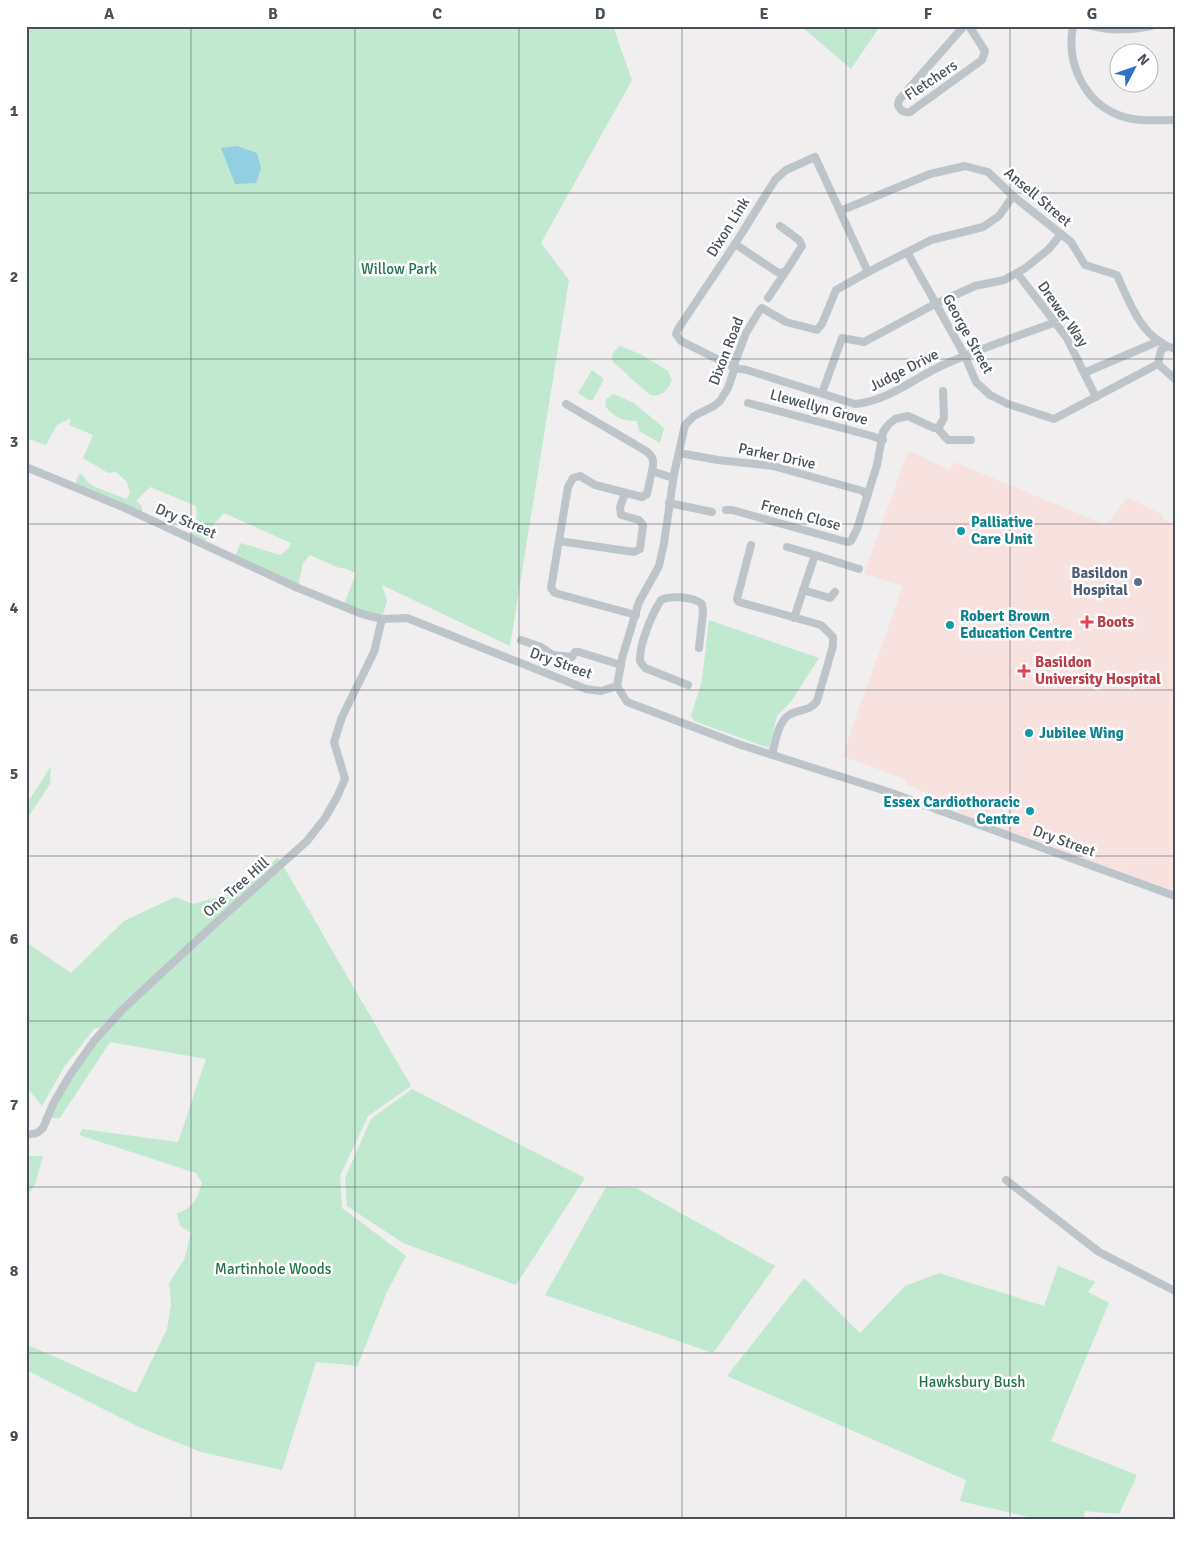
<svg xmlns="http://www.w3.org/2000/svg" width="1201" height="1546" font-family="Signika,sans-serif">
	<style>
		.medical { fill: #f8e2e0 }
		.green { fill: #c0e9d0 }
		.water { fill: #92d0e1 }
		.lines { fill: none; stroke-linecap: round; stroke-linejoin: round }
		.street { stroke: #bdc5cb; stroke-width: 8 }
		.grid { fill: none; stroke: #485159; stroke-width: 1; stroke-opacity: 0.55 }
		.culture-dot { fill: #0f9aa8; stroke: #fff; stroke-width: 2 }
		.service-dot { fill: #5c6f8a; stroke: #fff; stroke-width: 2 }
		.health-dot { fill: #e0444e; stroke: #fff; stroke-width: 2 }
		.labels { text-anchor: middle; dominant-baseline: central; stroke-width: 5; stroke-linejoin: round; paint-order: stroke }
		.street-label { font-size: 15px; fill: #485159; stroke: #fff }
		.park-label { font-size: 15px; fill: #21724a; stroke: #fff }
		.culture-label { font-size: 15px; font-weight: bold; fill: #0d838f; stroke: #fff; text-anchor: start }
		.service-label { font-size: 15px; font-weight: bold; fill: #4e5e75; stroke: #fff; text-anchor: end }
		.health-label { font-size: 15px; font-weight: bold; fill: #be3a42; stroke: #fff; text-anchor: start }
		.neatline { fill: none; stroke: #485159; stroke-width: 2 }
		.grid-label { font-size: 16px; text-anchor: middle; font-weight: bold; fill: #485159 }
	</style>
	<rect width="100%" height="100%" fill="#f0eeee"/>
	<polygon class="medical" points="912,452 950,470 954,462 1106,525 1128,497 1163,515 1162,518 1175,525 1175,882 1172,890 958,812 960,808 906,784 907,780 842,756 903,586 864,574 907,453"/>
	<g class="green">
		<path d="M26,26H613L632,80L541,243L569,280L510,646L382,585L387,600L382,619L344,605L356,573L344,568H339L310,555L303,563L298,588L234,558L241,543L280,555L288,549L291,543L224,513L213,525L204,544L190,539L197,516L196,506L150,487L136,501L142,506V517L75,486L77,478L80,473C85,476 84,478 88,482C94,488 117,495 126,499L130,494L127,482L116,472L108,473L83,458L93,435L69,425L71,418L57,425L46,445L26,438Z"/>
		<polygon points="801,26 880,26 851,69"/>
		<path d="M620,346L642,355L668,371L672,381C666,391 662,397 650,395L613,362C610,354 614,351 620,346Z"/>
		<polygon points="592,370 604,379 593,400 589,400 578,393"/>
		<path d="M614,394L634,403L664,428L660,443L639,431L637,421C622,421 614,417 605,406L606,399Z"/>
		<polygon points="709,620 819,658 790,703 777,716 769,748 694,721 691,716 702,680"/>
		<polygon points="51,766 50,784 26,820 26,805"/>
		<path d="M278,857L411,1086L368,1116L340,1176L342,1208L406,1256L387,1292L357,1367L349,1365L316,1362L282,1470L201,1452L141,1428L26,1370V1344L136,1393L167,1329L171,1305L169,1283L184,1260L191,1233L180,1226L177,1213C193,1209 197,1198 202,1183L196,1173L79,1135L82,1129L178,1142L206,1059L110,1042L60,1118H42L106,1028H95L64,1067L42,1106L26,1086V942L71,973L124,921L175,897L193,904L243,890Z"/>
		<polygon points="412,1089 585,1178 516,1285 403,1243 347,1206 345,1178 371,1119"/>
		<polygon points="26,1156 43,1156 36,1182 26,1199"/>
		<polygon points="606,1187 636,1188 775,1266 713,1353 545,1295"/>
		<polygon points="1058,1266 1095,1282 1088,1292 1109,1303 1051,1441 1137,1475 1119,1514 1085,1511 1083,1520 1042,1520 960,1501 966,1480 727,1376 804,1278 860,1333 905,1286 939,1273 1044,1306"/>
	</g>
	<polygon class="water" points="237,146 257,153 261,168 256,183 235,184 221,148"/>
	<g class="lines">
		<g class="street">
			<path d="M964,26L899,100L898,105C901,111 903,113 910,112L982,60L985,51L969,26"/>
			<path d="M1073,26C1066,63 1084,103 1121,116C1138,122 1157,120 1175,120"/>
			<path d="M1091,26C1110,31 1132,30 1151,26"/>
			<path d="M840,211L930,174L965,166L988,172L1013,196L1071,242L1085,265L1117,275C1130,304 1142,339 1175,349"/>
			<polyline points="735,244 777,272 781,273 786,271 802,246 799,240 780,226"/>
			<polyline points="907,252 965,356 976,382 990,395 1008,404 1054,419 1158,364"/>
			<polyline points="1017,273 1067,338 1084,373 1159,341"/>
			<polyline points="768,298 786,271"/>
			<polyline points="1166,347 1161,350 1158,364 1175,379"/>
			<polyline points="733,367 681,341 676,334 678,329 735,244 775,180 786,170 815,157 868,272"/>
			<path d="M734,368L747,370L855,404C887,401 913,379 941,366C978,349 1018,336 1056,322"/>
			<polyline points="1084,373 1096,397"/>
			<polyline points="822,393 842,338 864,342 935,304 975,286 1004,280 1024,269 1049,249 1061,234"/>
			<polyline points="748,403 872,436 883,440"/>
			<path d="M566,404L646,451C654,457 654,461 652,471"/>
			<polyline points="937,428 948,440 971,440"/>
			<polyline points="679,453 718,460 773,466 863,491 867,496"/>
			<polyline points="26,467 125,508 298,588 362,614 382,619 407,618 586,689 601,691 617,686 627,702 741,745 889,792 1175,896"/>
			<polyline points="669,503 712,512"/>
			<polyline points="726,510 732,510 847,542 851,541 857,529 877,465 883,432 889,424 895,419 908,416 934,428 939,427 944,418 943,391"/>
			<polyline points="559,541 634,552 640,549 643,525 639,520 621,515 620,507 625,493"/>
			<path d="M751,545L737,599L739,602L821,625L833,637V646L817,701C808,713 800,708 789,715C778,722 775,743 772,755"/>
			<polyline points="787,547 815,555"/>
			<polyline points="803,590 830,598 835,592"/>
			<polyline points="636,615 562,595 555,593 551,588 568,487 573,478 580,476 595,485 642,497 647,494 652,471 673,478"/>
			<polyline points="794,618 815,555 859,569"/>
			<polyline points="521,640 541,647 553,655 572,657 575,652 579,652 621,665"/>
			<path d="M688,685L645,668L640,661C639,644 652,614 661,600C671,595 694,597 702,604L703,613L699,648"/>
			<polyline points="617,686 622,658 639,602 659,566 664,543 674,474 685,425 694,416 714,406 720,401 728,388 734,370 733,367 746,333 760,310 762,308 786,322 817,330 822,324 836,290 868,272 931,240 983,227 999,216 1013,196"/>
			<polyline points="26,1135 37,1133 43,1128 54,1102 70,1075 94,1041 123,1009 208,930 307,841 325,818 337,797 345,779 334,742 342,717 374,652 382,619"/>
			<polyline points="1006,1180 1099,1252 1175,1291"/>
		</g>
	</g>
	<path class="grid" d="M191,26V1520M355,26V1520M519,26V1520M682,26V1520M846,26V1520M1010,26V1520M26,193H1175M26,359H1175M26,524H1175M26,690H1175M26,856H1175M26,1021H1175M26,1187H1175M26,1353H1175"/>
	<g class="culture-dot">
		<circle cx="961" cy="531" r="5"/>
		<circle cx="950" cy="625" r="5"/>
		<circle cx="1029" cy="733" r="5"/>
		<circle cx="1030" cy="811" r="5"/>
	</g>
	<circle class="service-dot" cx="1138" cy="582" r="5"/>
	<g class="health-dot">
		<path d="M1084.5 614.5h5v5h5v5h-5v5h-5v-5h-5v-5h5z"/>
		<path d="M1021.5 663.5h5v5h5v5h-5v5h-5v-5h-5v-5h5z"/>
	</g>
	<g class="labels">
		<g class="street-label">
			<text transform="translate(931 80) rotate(-34)">Fletchers</text>
			<text transform="translate(1038 197) rotate(40)">Ansell Street</text>
			<text transform="translate(728 227) rotate(-58)">Dixon Link</text>
			<text transform="translate(1063 314) rotate(55)">Drewer Way</text>
			<text transform="translate(968 334) rotate(61)">George Street</text>
			<text transform="translate(726 351) rotate(-69)">Dixon Road</text>
			<text transform="translate(904 370) rotate(-27)">Judge Drive</text>
			<text transform="translate(819 407) rotate(15)">Llewellyn Grove</text>
			<text transform="translate(777 456) rotate(12)">Parker Drive</text>
			<text transform="translate(801 515) rotate(15)">French Close</text>
			<text transform="translate(186 521) rotate(24)">Dry Street</text>
			<text transform="translate(561 663) rotate(20)">Dry Street</text>
			<text transform="translate(1064 841) rotate(20)">Dry Street</text>
			<text transform="translate(236 887) rotate(-41)">One Tree Hill</text>
		</g>
		<g class="park-label">
			<text x="399" y="269">Willow Park</text>
			<text x="273" y="1269">Martinhole Woods</text>
			<text x="972" y="1382">Hawksbury Bush</text>
		</g>
		<g class="culture-label">
			<text x="971" y="522">Palliative<tspan x="971" dy="17">Care Unit</tspan></text>
			<text x="960" y="616">Robert Brown<tspan x="960" dy="17">Education Centre</tspan></text>
			<text x="1039" y="733">Jubilee Wing</text>
			<text x="1020" y="802" text-anchor="end">Essex Cardiothoracic<tspan x="1020" dy="17">Centre</tspan></text>
		</g>
		<g class="service-label">
			<text x="1128" y="573">Basildon<tspan x="1128" dy="17">Hospital</tspan></text>
		</g>
		<g class="health-label">
			<text x="1097" y="622">Boots</text>
			<text x="1035" y="662">Basildon<tspan x="1035" dy="17">University Hospital</tspan></text>
		</g>
	</g>
	<rect width="1201" height="1546" fill="none" stroke="#ffffff" stroke-width="55"/>
	<g transform="translate(1134 68) rotate(49)"><circle r="24" fill="#ffffff" stroke="#b6b9bd"/>
	<path d="M0-4L9 19L0 12L-9 19Z" fill="#2d71ca"/>
	<text y="-8" font-size="14" font-weight="bold" text-anchor="middle" fill="#485159">N</text>
	</g>
	<rect x="28" y="28" width="1146" height="1490" class="neatline"/>
	<g class="grid-label">
		<text x="109" y="19">A</text>
		<text x="273" y="19">B</text>
		<text x="437" y="19">C</text>
		<text x="600" y="19">D</text>
		<text x="764" y="19">E</text>
		<text x="928" y="19">F</text>
		<text x="1092" y="19">G</text>
		<text x="14" y="116">1</text>
		<text x="14" y="282">2</text>
		<text x="14" y="447">3</text>
		<text x="14" y="613">4</text>
		<text x="14" y="779">5</text>
		<text x="14" y="944">6</text>
		<text x="14" y="1110">7</text>
		<text x="14" y="1276">8</text>
		<text x="14" y="1441">9</text>
	</g>
</svg>
